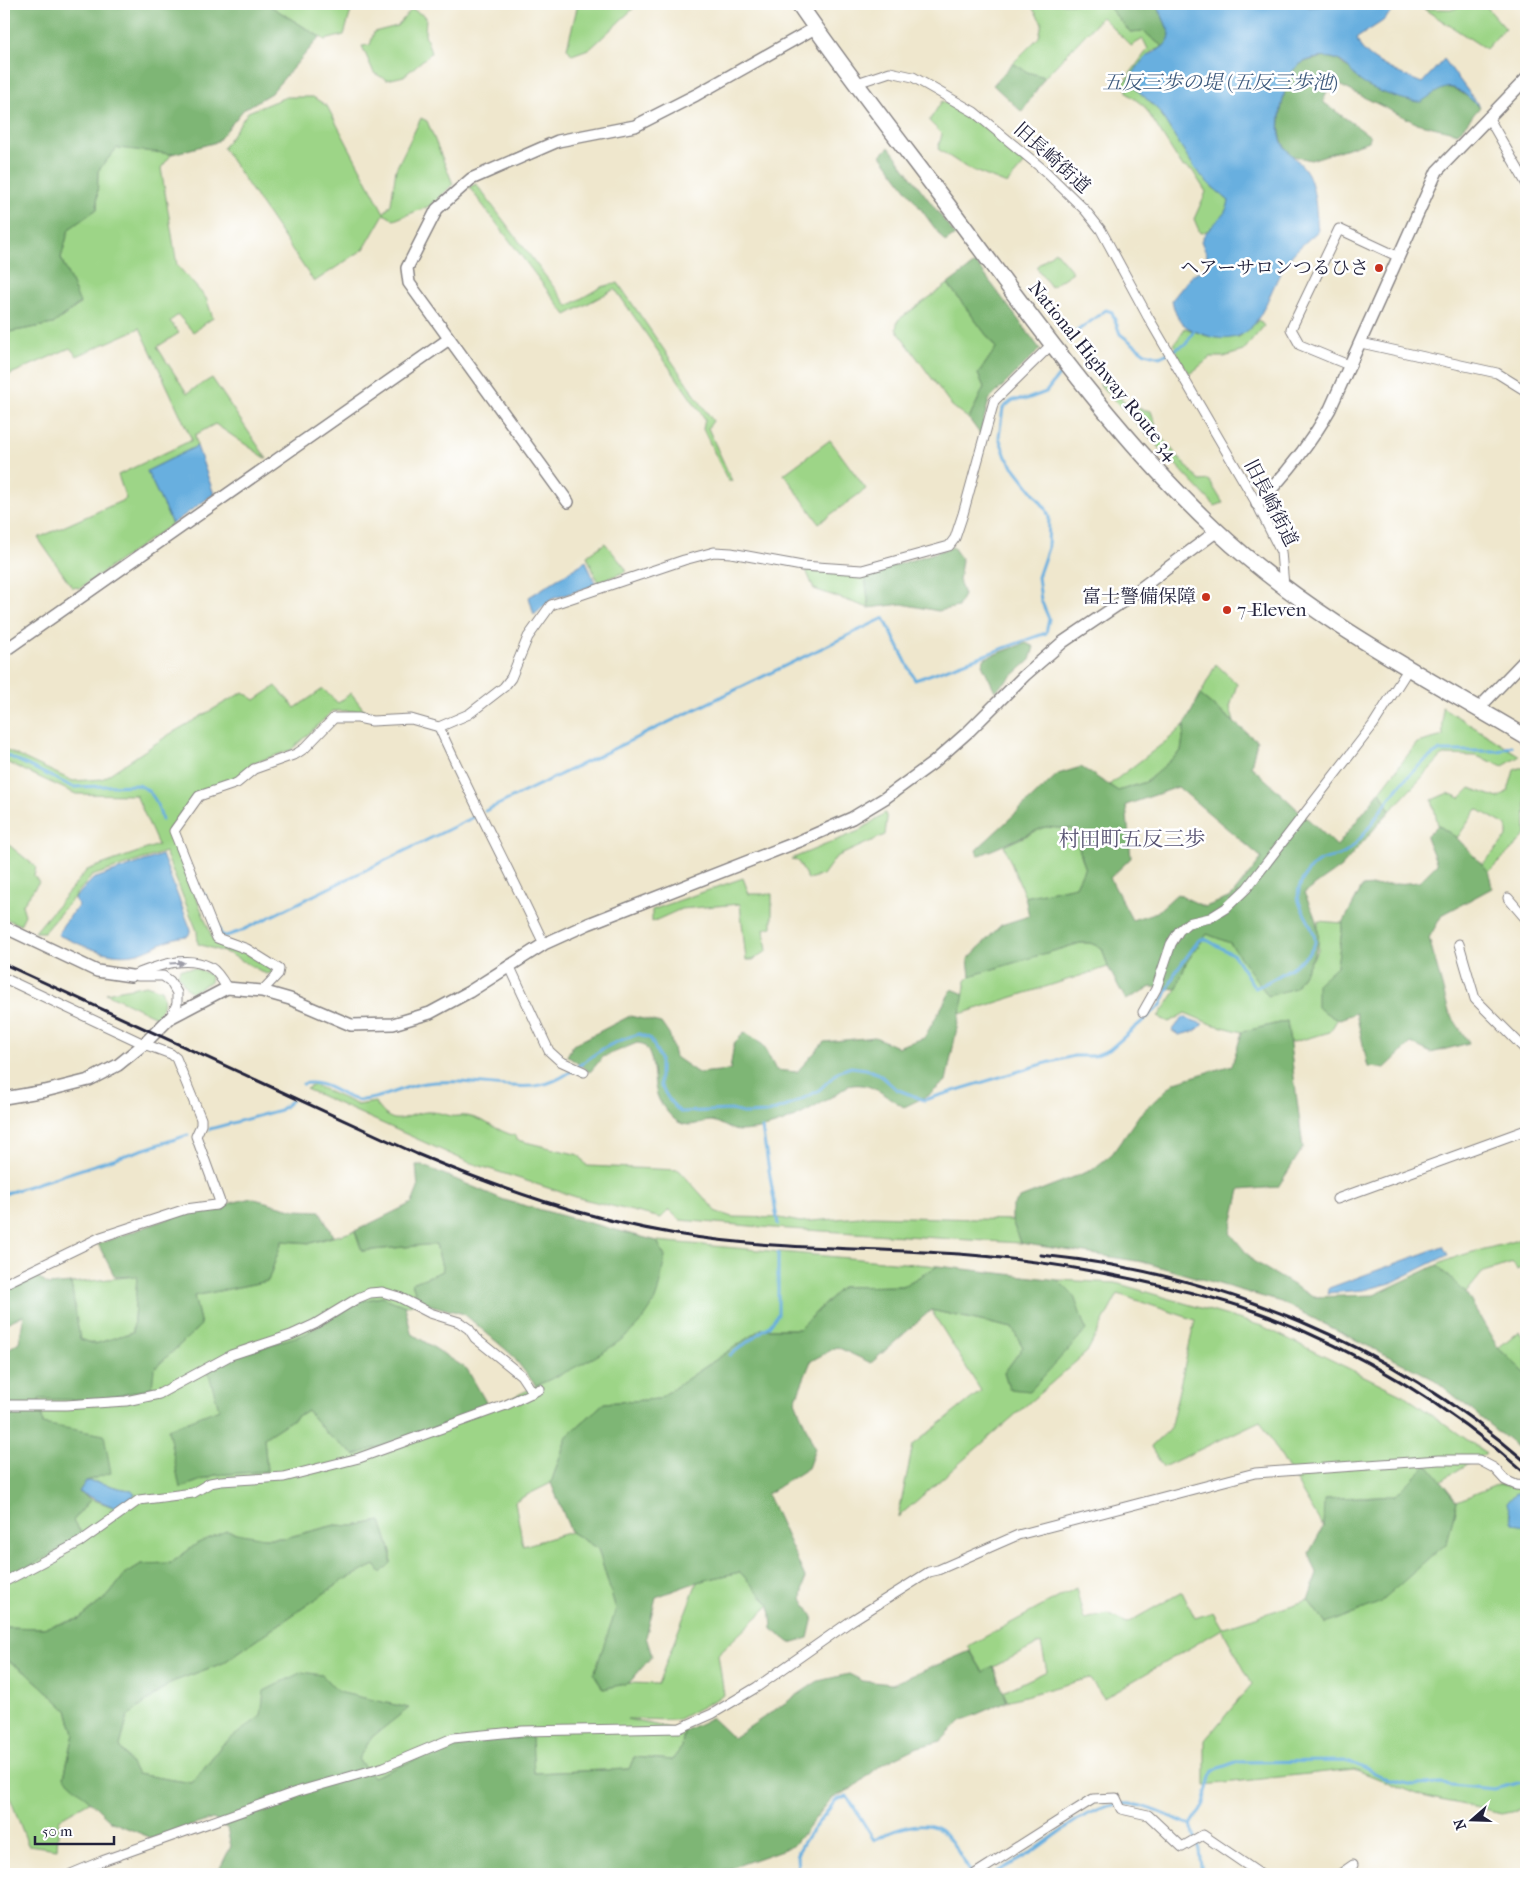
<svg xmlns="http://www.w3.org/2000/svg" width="1530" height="1878" font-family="'IM FELL French Canon','Noto Serif JP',serif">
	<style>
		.green { fill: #9dd587; stroke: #607c61 }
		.forest { fill: #7eb674; stroke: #506c58; fill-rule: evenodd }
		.water { fill: #68afdf; stroke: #45688d }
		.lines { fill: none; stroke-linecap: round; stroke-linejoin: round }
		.stream { stroke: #68afdf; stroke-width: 3 }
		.minor-casing { stroke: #888484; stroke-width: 11 }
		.tertiary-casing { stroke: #888484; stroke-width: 14 }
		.trunk-casing { stroke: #888484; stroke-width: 18 }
		.minor { stroke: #fff; stroke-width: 9 }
		.tertiary { stroke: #fff; stroke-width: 11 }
		.trunk { stroke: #fff; stroke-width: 15 }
		.rail { stroke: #22223b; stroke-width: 3 }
		.oneway { fill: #9c9ca7 }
		.poi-dot { fill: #c8321e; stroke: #fff; stroke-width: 2 }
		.labels { text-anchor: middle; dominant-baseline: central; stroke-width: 5; stroke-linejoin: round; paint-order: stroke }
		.street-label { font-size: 19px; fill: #22223b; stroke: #fff }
		.poi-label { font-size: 19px; fill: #22223b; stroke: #fff; text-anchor: end }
		.water-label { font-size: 20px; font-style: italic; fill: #3e5a7d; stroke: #fff }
		.quarter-label { font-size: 21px; fill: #565271; stroke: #fff }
	</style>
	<rect width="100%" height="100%" fill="#fff"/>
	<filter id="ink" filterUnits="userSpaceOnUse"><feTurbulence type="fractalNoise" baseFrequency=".02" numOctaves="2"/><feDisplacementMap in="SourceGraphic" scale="10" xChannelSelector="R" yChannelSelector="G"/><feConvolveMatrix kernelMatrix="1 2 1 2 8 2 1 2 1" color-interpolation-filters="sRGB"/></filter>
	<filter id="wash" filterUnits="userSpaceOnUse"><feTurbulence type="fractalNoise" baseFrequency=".0096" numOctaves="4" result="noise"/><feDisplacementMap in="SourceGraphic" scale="20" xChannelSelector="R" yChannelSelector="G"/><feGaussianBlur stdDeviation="1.12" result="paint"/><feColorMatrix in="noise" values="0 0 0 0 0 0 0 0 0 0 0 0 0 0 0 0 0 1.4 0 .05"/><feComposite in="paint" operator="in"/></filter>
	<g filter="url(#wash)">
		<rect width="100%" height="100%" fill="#efe7cd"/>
		<g class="green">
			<polygon points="267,4 353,4 344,35 325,40"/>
			<polygon points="578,4 636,4 637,5 591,48 572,55 567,48"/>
			<path d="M1030,4H1106L1130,32L1143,31L1163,47L1151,52L1128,81L1158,110L1196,170L1209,184L1229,201C1228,213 1213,231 1200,233L1194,219L1206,192L1192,170L1182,166L1144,106L1128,94L1124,82L1148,49L1143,39L1131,46L1102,17L1045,77L1027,72L1013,63L1039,37L1042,23Z"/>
			<polygon points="1461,4 1484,4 1505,28 1486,49 1424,9 1455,9"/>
			<polygon points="412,9 426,17 425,34 431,53 404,76 387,80 374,73 362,46 370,45 374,32 397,26"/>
			<polygon points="286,97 313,97 327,106 384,213 391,204 396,169 421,118 427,121 453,184 432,205 394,220 384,214 364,249 314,282 223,148 248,112"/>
			<polygon points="942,101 975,120 1026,162 1007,184 967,168 938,149 942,134 929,121"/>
			<polygon points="117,147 172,154 161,168 177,265 206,298 213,318 193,332 178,315 170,321 179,333 157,347 187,393 212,378 267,459 215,424 195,435 197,446 147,471 172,524 80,588 72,587 38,538 126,499 118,475 192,440 140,328 77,356 70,348 4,377 4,333 53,324 80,304 61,258 69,229 97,209 98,171"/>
			<polygon points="476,184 568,306 601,287 618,283 713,421 708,428 732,481 728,481 703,429 705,419 615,289 566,315 469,187"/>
			<polygon points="1055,251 1073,272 1051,287 1036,267"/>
			<polygon points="948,284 996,348 978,374 984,387 969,419 952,406 896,329 898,320"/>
			<polygon points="1259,320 1264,326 1243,351 1224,357 1211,357 1190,374 1178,356 1174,345 1185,328 1207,336 1239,337"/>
			<polygon points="1099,384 1110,385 1128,406 1151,411 1159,435 1200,481 1209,480 1223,503 1215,506"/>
			<polygon points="830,440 866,489 819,523 784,474"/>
			<polygon points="605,543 626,569 625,572 598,582 587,556"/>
			<polygon points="806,570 865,575 869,608 814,589"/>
			<polygon points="1216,664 1237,684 1230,707 1234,722 1200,695"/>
			<polygon points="276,686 295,708 323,689 338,703 351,693 365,711 333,711 291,750 251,764 235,779 197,792 169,829 214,942 232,946 271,967 272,973 266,974 230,954 198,944 197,931 165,852 92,876 44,932 35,932 87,870 158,845 136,795 76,794 4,761 4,749 73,781 102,779 170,734 243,692 255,700"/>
			<polygon points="1442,707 1520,756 1503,766 1476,756 1443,755 1390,811 1380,791 1417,743 1443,736"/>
			<polygon points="1185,724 1181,751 1146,782 1118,791 1109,785 1170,738"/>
			<polygon points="1525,766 1526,835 1489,872 1482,865 1507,837 1507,826 1477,809 1457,838 1438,825 1432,800 1448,793 1460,798 1470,788 1498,798 1508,791 1514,770"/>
			<polygon points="885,813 887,819 885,835 836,857 823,875 808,879 797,860 791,859 859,831"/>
			<polygon points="1045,827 1073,829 1085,867 1076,886 1025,897 1004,846"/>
			<polygon points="4,841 36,867 34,876 39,882 22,905 25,915 20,925 4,918"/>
			<polygon points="743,878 749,894 772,894 772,927 764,929 767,951 753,960 746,960 740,904 681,909 652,922 652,910"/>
			<polygon points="1318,921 1343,923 1337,966 1317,1007 1337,1020 1330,1032 1290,1043 1287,1021 1242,1032 1211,1024 1185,1013 1169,1022 1158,1017 1177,989 1186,963 1207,934 1230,943 1269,995 1295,988 1318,950"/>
			<polygon points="1080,943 1090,943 1102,948 1108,967 960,1014 966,981 970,976"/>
			<polygon points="195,968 211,975 210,982 192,992 187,989 178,974 180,969"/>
			<path d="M146,985L161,990C166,1001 164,1008 156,1017L106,993Z"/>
			<path d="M314,1085L358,1105L375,1102C396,1133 404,1113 428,1112C438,1112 443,1114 451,1116C455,1117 461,1115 466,1116C484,1118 498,1132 516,1136L517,1140L579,1155L587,1166L679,1170L717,1212L732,1217L780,1218L800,1222L872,1216L1012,1220L1020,1243L773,1228L680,1220L669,1210L661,1218L579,1198L468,1162L306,1089Z"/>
			<path d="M355,1231L362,1251L436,1244L443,1271L412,1283L419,1302L405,1306L382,1297L361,1301L305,1335L236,1355L219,1409L180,1488L215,1475L267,1471L264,1438L307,1410L327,1434L490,1409L598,1355L665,1257L657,1241L938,1266L903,1286L842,1287L799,1329H761L658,1399L604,1403L567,1436L551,1483L515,1501L523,1546L571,1532L598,1549L616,1609L595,1674L603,1689L629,1683L658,1684L697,1582L740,1572L770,1605L718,1654L724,1695L677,1720L627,1719L684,1731L682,1747L672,1760L634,1757L629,1769L534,1773L531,1737L456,1743L373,1777L358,1759L372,1737L408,1708L337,1692L322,1675L222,1745L192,1783L137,1774L120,1746L128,1716L172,1682L223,1663L342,1581L375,1565L381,1573L391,1563V1552L381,1521L353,1526L335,1525L285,1538H264L198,1543L171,1563L141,1564L125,1574L109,1595L79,1619L43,1628L4,1627V1580L82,1533L73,1521L91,1499L116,1508L132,1490C115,1489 105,1482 86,1481L43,1424L39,1398L99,1400L154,1369L201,1325L194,1296L268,1281L282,1241L311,1243Z"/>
			<path d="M1526,1237V1265L1517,1270L1513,1263L1483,1272L1466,1293L1437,1265C1465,1251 1497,1248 1526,1237Z"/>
			<polygon points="137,1276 133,1332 95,1344 79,1339 71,1283"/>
			<polygon points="1058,1280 1116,1283 1262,1326 1405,1396 1486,1453 1440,1481 1427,1465 1396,1495 1325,1499 1323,1527 1260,1421 1163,1467 1151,1447 1170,1429 1195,1320 1118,1294 1087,1352 898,1517 913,1445 981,1391 931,1310 1012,1328 1023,1347 1004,1373 1009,1389 1074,1296"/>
			<polygon points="1519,1331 1526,1343 1526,1374 1498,1348"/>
			<polygon points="1499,1484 1526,1490 1526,1808 1502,1813 1422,1796 1354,1769 1205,1785 1205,1740 1252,1684 1222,1629 1104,1698 1089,1678 1007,1701 1003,1692 1047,1671 1041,1643 983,1672 968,1646 1076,1588 1084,1619 1108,1614 1127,1623 1182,1592 1195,1618 1213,1612 1222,1628 1308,1600 1326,1624 1447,1543 1457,1501"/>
			<polygon points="4,1658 28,1674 67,1710 74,1734 64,1777 91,1801 59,1819 57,1849 28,1845 6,1787 4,1788"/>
		</g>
		<g class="forest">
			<polygon points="4,4 267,4 320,37 271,93 243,110 217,142 172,154 117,148 98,171 97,209 69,229 61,258 80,303 53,324 4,333"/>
			<polygon points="1106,4 1157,4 1170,34 1170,40 1163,47 1143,31 1130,32"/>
			<path d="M1327,57L1338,60L1347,68L1428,97C1446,76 1464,94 1480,107L1458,133L1416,123L1331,81L1323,102L1370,136L1369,141L1311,160L1289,155C1286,148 1281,141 1280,133C1278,120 1285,78 1294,69C1303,60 1315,59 1327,57Z"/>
			<polygon points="1013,63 1027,72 1045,77 1022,112 993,85"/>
			<polygon points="889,147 955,235 945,242 881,155"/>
			<polygon points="976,263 1040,349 989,400 980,434 969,419 984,387 978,374 996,348 948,284"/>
			<polygon points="953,547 962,560 959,580 964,595 958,607 938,611 902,604 869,608 865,575"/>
			<polygon points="1026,643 1034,647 1030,660 995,691 982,664 985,658"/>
			<path d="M1200,695L1257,741L1251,766L1337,846L1380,791L1390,811L1341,867L1304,893C1328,940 1320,946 1295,988L1268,996L1230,943L1207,934L1186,963L1177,989L1151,987L1126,1000L1108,967L1102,948L1090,943H1080L970,976L968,959L1001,925L1029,916L1025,897L1076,886L1085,867L1073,829L1045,827L978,856L976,850L1058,774L1081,767L1118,791L1146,782L1181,751L1185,724ZM1178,787L1262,858L1231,897L1205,907L1177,894L1157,912L1132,920L1110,878L1131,858L1126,805Z"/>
			<polygon points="1438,825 1457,838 1489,872 1492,888 1442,915 1429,938 1449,1012 1469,1043 1431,1053 1411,1043 1385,1068 1368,1067 1356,1013 1337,1020 1317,1007 1317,984 1337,966 1343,923 1362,887 1419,882 1437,864 1426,837"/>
			<path d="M952,989L964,994L946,1081L929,1095L904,1107C885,1096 870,1080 848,1086C815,1108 780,1130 740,1131C730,1131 721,1122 711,1121C706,1121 700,1123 696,1124C679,1128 671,1117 662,1105C649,1086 659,1061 643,1044L637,1043L603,1057L590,1072L567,1056L573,1045L630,1016L661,1023L670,1036L675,1057L698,1073L730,1070L734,1043L745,1032L763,1045L776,1070L797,1072L824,1042L875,1037L897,1047L924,1038Z"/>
			<polygon points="1287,1021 1303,1148 1278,1187 1240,1190 1230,1233 1253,1261 1313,1297 1374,1295 1437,1265 1466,1293 1498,1348 1526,1374 1526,1455 1435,1380 1281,1302 1143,1262 1020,1243 1012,1220 1012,1207 1020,1198 1092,1170 1112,1154 1140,1114 1175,1082 1232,1065 1242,1032"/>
			<path d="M416,1165H422L504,1200L657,1241L665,1257C662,1271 660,1289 654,1302C634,1344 575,1367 536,1386L511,1354L464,1314L419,1302L412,1283L443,1271L436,1244L362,1251L355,1231L412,1203L418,1188Z"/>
			<polygon points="251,1198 295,1210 320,1211 333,1236 311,1243 282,1241 268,1281 194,1296 201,1325 154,1369 152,1388 99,1400 39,1399 43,1424 104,1435 111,1473 86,1481 79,1492 91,1499 73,1521 82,1534 45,1558 4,1580 4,1352 19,1342 24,1315 4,1324 4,1290 37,1276 48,1285 71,1283 80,1339 95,1344 133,1332 137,1276 115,1277 98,1244 185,1213 224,1210 227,1204"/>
			<polygon points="938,1266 1058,1280 1074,1296 1086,1330 1030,1391 1009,1389 1004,1373 1023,1347 1012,1328 931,1310 871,1363 837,1347 811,1361 795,1401 815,1449 808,1468 767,1494 805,1577 802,1599 813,1617 808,1638 790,1643 772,1629 770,1605 740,1572 697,1582 656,1597 646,1637 652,1656 629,1683 603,1689 594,1674 616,1609 598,1549 571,1532 551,1483 567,1436 604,1403 658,1399 761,1329 799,1329 842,1287 903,1286"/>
			<polygon points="382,1297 405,1306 411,1333 467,1369 490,1409 355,1455 327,1434 307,1410 264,1438 267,1471 215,1475 180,1488 168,1429 219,1409 208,1371 236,1355 305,1334 361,1301"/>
			<polygon points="1427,1464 1457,1501 1447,1543 1379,1603 1326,1624 1308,1600 1317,1574 1309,1553 1323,1527 1324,1499 1396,1495"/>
			<polygon points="381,1521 391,1552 391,1563 381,1573 375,1565 342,1581 223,1663 172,1682 128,1716 120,1746 137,1774 192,1783 222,1745 261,1716 264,1691 302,1672 322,1675 338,1692 409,1708 372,1737 358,1759 373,1777 456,1743 532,1737 534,1773 629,1769 634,1757 672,1760 682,1747 684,1731 712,1718 733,1738 818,1681 849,1674 863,1681 892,1684 970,1651 983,1672 993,1666 1007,1701 961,1721 941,1741 918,1747 881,1765 853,1788 831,1799 793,1846 714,1874 704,1874 691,1869 673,1874 217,1874 231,1846 227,1828 213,1819 152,1838 112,1822 64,1777 74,1734 67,1710 28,1674 4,1658 4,1627 43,1628 79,1619 109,1595 125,1574 141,1564 171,1563 198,1543 226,1531 264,1538 285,1538 335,1525 353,1526"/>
		</g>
		<g class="water">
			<path d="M1157,4H1305L1309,7L1344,4H1399L1383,21L1357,38C1359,58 1405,76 1422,83L1444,59L1480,107C1451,83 1452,81 1421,102C1406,102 1372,90 1360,81C1352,74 1347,64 1338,60C1325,54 1300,59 1292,72C1285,84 1277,121 1280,135C1283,153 1301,160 1308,174C1316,191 1316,213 1318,231C1308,240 1294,251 1286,263C1263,299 1260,355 1202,334C1183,327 1176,321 1172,300L1192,275L1207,268L1210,263L1201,241C1207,226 1227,218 1229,201L1209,184L1196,170L1158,110L1128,81C1133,74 1137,67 1142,61C1151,51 1169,49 1170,34Z"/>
			<polygon points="197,446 214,494 172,524 147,471"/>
			<polygon points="586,561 596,585 552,599 534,615 529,597"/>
			<path d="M162,855L191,930L188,936C170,937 160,945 144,951C115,962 84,946 58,935L63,925L79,905L74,899L93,879Z"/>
			<polygon points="1183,1017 1203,1024 1196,1031 1179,1035 1172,1031"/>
			<polygon points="1443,1246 1448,1255 1391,1283 1364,1290 1327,1293 1329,1288"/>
			<path d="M86,1481C105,1482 115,1489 132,1490L135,1495L116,1508L79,1492Z"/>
			<polygon points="1516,1493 1526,1494 1526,1526 1513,1524 1507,1503"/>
		</g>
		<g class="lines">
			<g class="stream">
				<polyline points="1069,342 1077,331 1106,310 1112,312 1120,334 1145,353 1160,357 1186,344 1195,329"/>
				<polyline points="1525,709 1526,707"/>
				<path d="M4,754L73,787L139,785C154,792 158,804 162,820"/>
				<polyline points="485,811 884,618 915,680 1046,633 1049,619 1041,600 1038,577 1048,548 1049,517 1046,509 1006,457 999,437 1003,408 1013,400 1027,399 1046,392 1059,375"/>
				<polyline points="204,894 215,916 221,935 226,936 241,931 476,816"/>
				<path d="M303,1084C327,1078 345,1102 363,1100C385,1098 404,1086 425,1083C462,1078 499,1089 535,1086C561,1083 577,1066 598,1052C609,1044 626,1038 639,1034L651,1039L660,1059V1085L670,1101L680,1112L731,1110L747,1114L767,1113L790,1105L818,1091L838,1072L851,1067L866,1069L879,1074L896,1089L924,1100L1043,1064L1074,1056H1094L1109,1050L1161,1005L1175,973L1199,940L1205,939L1234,955L1255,988C1269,982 1317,956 1315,940C1313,917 1289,905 1302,881C1320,848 1333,865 1350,849C1368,833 1378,813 1392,795C1404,779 1422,761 1439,751H1499L1512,746"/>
				<polyline points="762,1128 778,1224"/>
				<polyline points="210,1129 280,1110 291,1101"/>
				<polyline points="4,1194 188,1135"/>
				<polyline points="730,1355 769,1326 778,1314 778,1253"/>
				<polyline points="1191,1825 1204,1804 1211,1776 1214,1770 1236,1762 1348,1761 1390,1780 1414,1785 1441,1784 1494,1789 1526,1781"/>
				<polyline points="1191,1825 1199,1850 1202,1874"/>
				<path d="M798,1874L797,1854L807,1837L836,1800L847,1796L874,1840C891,1831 922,1817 940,1830C954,1840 962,1861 972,1874"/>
				<path d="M993,1874C1005,1867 1018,1861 1029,1854C1058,1835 1092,1801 1130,1804C1151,1806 1171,1818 1191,1825"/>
			</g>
		</g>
	</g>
	<g filter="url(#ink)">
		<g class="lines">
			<g class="minor-casing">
				<g id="minor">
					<polyline points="857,83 890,72 913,77 974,112 1045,171 1085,210 1101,230 1148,317 1257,504 1281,552 1284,586"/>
					<polyline points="1488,117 1526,183"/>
					<polyline points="1361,343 1497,373 1526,391"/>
					<polyline points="1351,366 1300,345 1291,329 1339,229 1399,257"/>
					<path d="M439,727C472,800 510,871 544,944"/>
					<polyline points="1508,898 1526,919"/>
					<polyline points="1459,944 1475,999 1526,1050"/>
					<polyline points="509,965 549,1051 560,1061 584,1072"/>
					<path d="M131,976C155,967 184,954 210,967C217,971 223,981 227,988"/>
					<polyline points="138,976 163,976 170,981 177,993 177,1004 170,1018"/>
					<polyline points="4,978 144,1044 171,1054 176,1058 201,1119 201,1125 196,1136 220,1202 216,1205 186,1209 101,1237 4,1284"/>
					<polyline points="262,991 278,974 279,969 247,949 217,938 174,831 199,796 237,783 254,769 296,754 305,748 334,718 358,718 372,721 411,719 439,727 469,714 504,687 511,678 528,637 551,605 684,560 714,552 731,553 802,566 862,570 949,546 955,538 963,514 994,401 1052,344"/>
					<polyline points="1143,1012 1156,989 1171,944 1179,931 1188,923 1210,918 1226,908 1247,888 1373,725 1409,668"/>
					<polyline points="1337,1199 1526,1130"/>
					<polyline points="4,1405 66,1405 126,1401 159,1394 231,1355 291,1335 315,1324 358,1298 370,1293 382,1292 399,1297 430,1313 459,1322 469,1329 475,1338 521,1375 533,1393"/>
					<polyline points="4,1582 80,1542 139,1500 193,1493 210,1483 221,1481 284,1477 359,1458 506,1405 540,1389"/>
					<polyline points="71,1874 102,1861 296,1792 384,1767 453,1738 523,1731 680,1728 712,1714 757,1687 851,1621 929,1572 938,1570 1018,1535 1255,1473 1439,1460 1479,1460 1494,1468 1505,1480 1516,1485 1526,1486"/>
					<polyline points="975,1874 1093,1799 1116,1798 1121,1809 1148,1815 1182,1847 1203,1835 1260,1874"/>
					<polyline points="1340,1874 1353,1865"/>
				</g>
			</g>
			<g class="tertiary-casing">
				<g id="tertiary">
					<polyline points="568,502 409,283 407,268 437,209 471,179 558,141 635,126 696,95 815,28"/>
					<path d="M1257,504C1286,475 1309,446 1330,409L1437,171L1526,79"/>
					<polyline points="4,651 449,339"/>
					<polyline points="1478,709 1526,659"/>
					<polyline points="4,927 97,971 131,976"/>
					<polyline points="4,1098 45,1091 89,1080 118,1065 144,1044 170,1018 227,988 262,991 290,999 351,1025 393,1024 430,1013 469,992 544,944 588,924 800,841 852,818 885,798 933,763 969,731 1025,675 1063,642 1125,600 1217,531"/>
				</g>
			</g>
			<g class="trunk-casing">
				<path id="trunk" d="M799,4C851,80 909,153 965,228C1043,333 1120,440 1216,530C1307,616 1420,674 1526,737"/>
			</g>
			<use href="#minor" class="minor"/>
			<use href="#tertiary" class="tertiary"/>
			<use href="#trunk" class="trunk"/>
			<g class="rail">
				<path d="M4,964L417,1154C501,1189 586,1219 676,1234C770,1250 864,1247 959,1254C1028,1259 1095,1270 1163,1286C1197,1294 1232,1302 1265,1315C1361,1352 1449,1406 1526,1474"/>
				<path d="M1041,1255C1220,1273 1390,1344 1526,1462"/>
			</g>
		</g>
		<defs><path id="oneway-solid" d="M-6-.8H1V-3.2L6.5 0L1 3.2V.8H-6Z" transform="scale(1.25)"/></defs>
		<use class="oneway" href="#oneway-solid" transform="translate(177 963) rotate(-4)"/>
	</g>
	<g class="poi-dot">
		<circle cx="1379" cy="268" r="5"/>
		<circle cx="1206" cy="597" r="5"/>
		<circle cx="1227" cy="610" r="5"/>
	</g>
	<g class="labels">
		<g class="street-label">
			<text transform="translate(1052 158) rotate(42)">旧長崎街道</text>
			<text transform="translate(1103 371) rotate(51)">National Highway Route 34</text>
			<text transform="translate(1271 503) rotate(63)">旧長崎街道</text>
		</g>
		<g class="poi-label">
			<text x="1369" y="268">ヘアーサロンつるひさ</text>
			<text x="1196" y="597">富士警備保障</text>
			<text x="1237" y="610" text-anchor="start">7-Eleven</text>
		</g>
		<g class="water-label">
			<text x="1220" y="82">五反三歩の堤 (五反三歩池)</text>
		</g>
		<g class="quarter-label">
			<text x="1132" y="839">村田町五反三歩</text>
		</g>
	</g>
	<rect width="1530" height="1878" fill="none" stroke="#fff" stroke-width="20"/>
	<g transform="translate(1472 1820) rotate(250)" stroke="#ffffff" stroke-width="4" paint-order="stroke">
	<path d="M0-4L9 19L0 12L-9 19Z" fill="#22223b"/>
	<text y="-8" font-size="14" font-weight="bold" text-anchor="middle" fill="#22223b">N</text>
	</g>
	<path d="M35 1836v8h79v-8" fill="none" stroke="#22223b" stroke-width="2.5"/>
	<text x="42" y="1836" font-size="15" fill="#22223b" stroke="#ffffff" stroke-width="4" paint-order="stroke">50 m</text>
</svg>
